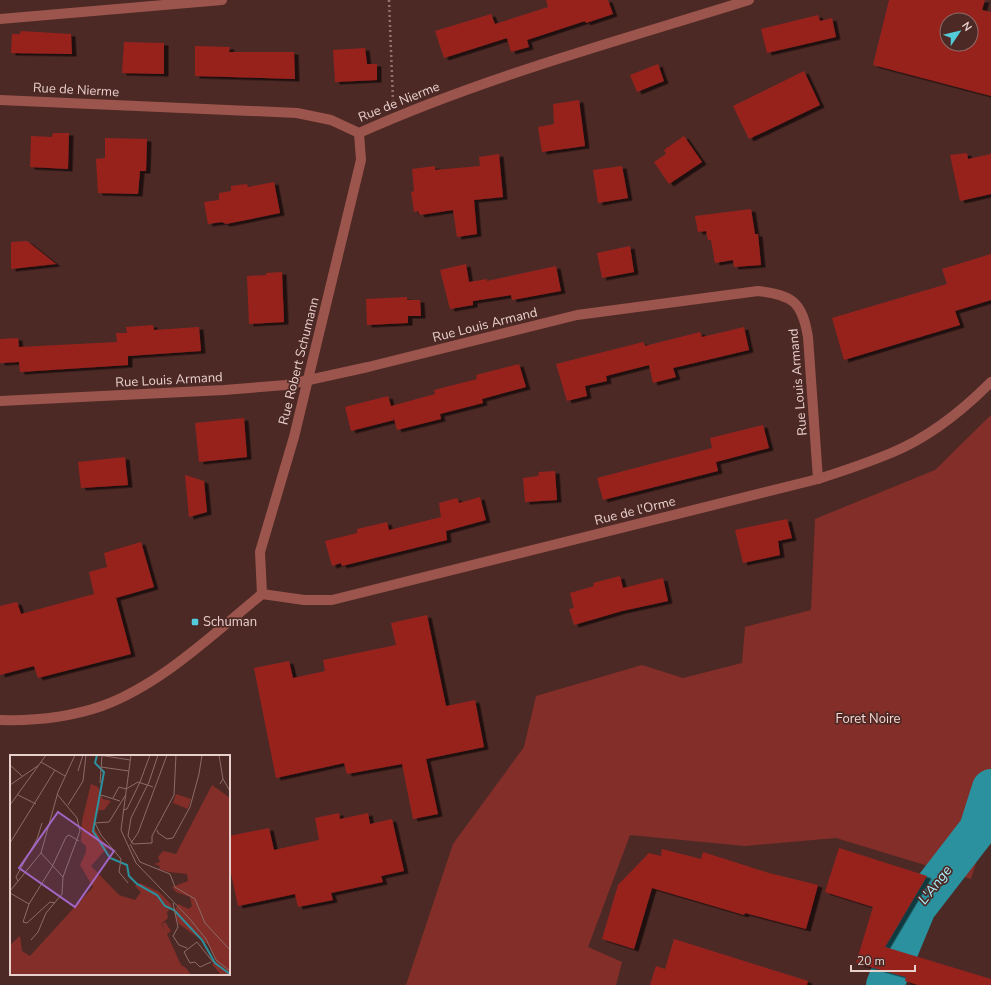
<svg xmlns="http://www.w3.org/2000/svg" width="991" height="985" font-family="'Nunito Sans',sans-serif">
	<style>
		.green { fill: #842e29 }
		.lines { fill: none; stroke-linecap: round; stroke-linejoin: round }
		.river { stroke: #2b919e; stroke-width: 38 }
		.building { fill: #97221f; fill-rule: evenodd; filter: url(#shadow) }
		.path { stroke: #91726e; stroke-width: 2.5; stroke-dasharray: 2 3; stroke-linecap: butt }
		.minor { stroke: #9c554d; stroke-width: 10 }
		.poi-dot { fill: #53cbda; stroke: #4d2925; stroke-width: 1.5 }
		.labels { text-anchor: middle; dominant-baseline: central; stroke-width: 3.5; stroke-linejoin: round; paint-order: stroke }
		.street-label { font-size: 13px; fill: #e8d0cd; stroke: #4d2925 }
		.poi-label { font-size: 13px; fill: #e8d0cd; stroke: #4d2925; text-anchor: start }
		.park-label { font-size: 13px; fill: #fadad6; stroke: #4d2925 }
		.water-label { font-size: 14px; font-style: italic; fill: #a6eef9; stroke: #4d2925 }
		.inset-river { fill: none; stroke: #2b919e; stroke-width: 2 }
		.inset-road { fill: none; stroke: #8b6c68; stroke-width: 1 }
		.view { fill: #a165c4; fill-opacity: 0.15; stroke: #a165c4; stroke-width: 2 }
		.inset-edge { fill: none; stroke: #e8d0cd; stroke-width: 2 }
	</style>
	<defs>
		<filter id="shadow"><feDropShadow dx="4.5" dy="2.5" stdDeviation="0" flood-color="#0009"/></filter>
	</defs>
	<rect width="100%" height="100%" fill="#4d2925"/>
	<polygon class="green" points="991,415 991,815 971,879 836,838 745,846 630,835 588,947 622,962 616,985 406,985 453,844 524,747 536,696 642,665 683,678 742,663 745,627 811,610 815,519 935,470"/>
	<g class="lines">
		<polyline class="river" points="885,985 917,908 978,829 991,788"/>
	</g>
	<g class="building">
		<polygon points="546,0 608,0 613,14 586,23 585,21 527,40 529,47 511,52 507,38 444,58 435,31 491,14 495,24 548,7"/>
		<path d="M889,0H985L982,10L991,12V96L873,65ZM947,20H971V44H947Z"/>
		<polygon points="818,15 820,21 832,18 836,37 767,53 761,29"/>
		<polygon points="21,31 71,34 72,54 11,53 12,34 20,34"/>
		<polygon points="124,42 164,43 164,74 122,73"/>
		<polygon points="195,46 230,47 229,52 294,52 295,79 195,76"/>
		<polygon points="365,48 367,64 377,64 377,80 335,82 333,50"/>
		<polygon points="658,64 664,81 637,92 630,75"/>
		<polygon points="804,71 820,105 749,139 733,106"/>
		<polygon points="579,100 585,146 542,152 538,127 554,124 553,104"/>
		<polygon points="53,133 69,133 68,169 30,167 31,136 52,137"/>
		<polygon points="684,136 702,162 669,184 654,162 666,154 664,150"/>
		<polygon points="105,138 147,139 146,171 140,171 138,194 98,193 96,159 105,158"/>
		<polygon points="967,153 968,159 991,154 991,194 960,201 950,155"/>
		<polygon points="499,154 503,197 474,200 477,234 457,237 453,210 420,215 418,211 414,212 411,192 414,191 412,169 435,166 435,170 480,166 479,157"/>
		<polygon points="622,166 628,198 598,203 593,170"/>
		<polygon points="274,182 280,213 226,224 222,222 208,224 204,202 219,200 219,193 231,191 231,186 247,184 248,187"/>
		<polygon points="751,209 755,234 758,234 761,265 734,267 733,260 715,263 711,240 708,240 706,231 698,232 695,216"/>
		<polygon points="27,241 56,264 11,269 11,242"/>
		<polygon points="630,246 634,272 602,278 597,253"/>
		<polygon points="991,254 991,300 955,311 960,325 844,360 832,318 947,284 942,269"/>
		<polygon points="466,264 469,282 487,279 487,281 556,266 561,291 512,300 511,295 473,301 473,305 450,309 440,270"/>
		<polygon points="282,272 284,322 249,324 247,276 266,275 266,273"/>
		<polygon points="407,297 407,300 420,300 421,316 408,316 408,323 367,325 366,299"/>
		<polygon points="153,325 154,330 199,327 201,351 128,356 128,365 20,372 19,362 0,363 0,339 18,338 19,347 117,342 116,333 127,333 126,327"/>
		<polygon points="744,327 749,350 673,368 676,377 653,383 649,365 606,376 607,381 585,386 587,396 567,401 556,364 643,342 645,346 700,332 702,337"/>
		<polygon points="519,364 526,387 482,399 483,403 440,414 441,419 397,430 393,415 394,420 351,431 345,407 388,396 391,406 435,394 434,390 477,379 476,375"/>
		<polygon points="244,418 247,457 199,462 195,423"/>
		<polygon points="763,425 769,448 716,462 718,471 603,500 597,478 712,448 710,438"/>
		<polygon points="125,457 128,485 81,488 78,462"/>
		<polygon points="555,471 557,500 525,502 523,478 538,476 539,472"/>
		<polygon points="185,475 204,481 207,512 189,517"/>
		<polygon points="480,497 486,520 446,531 447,540 342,566 341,563 332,566 325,541 357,533 357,529 387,522 389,530 441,517 439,503 457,498 459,503"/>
		<polygon points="787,519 792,538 778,541 780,555 743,563 735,530"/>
		<polygon points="141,542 154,587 116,598 131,654 38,678 34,666 0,675 0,606 17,602 21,614 94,594 89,572 107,567 104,553"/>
		<polygon points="620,576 623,588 663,578 668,601 622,611 574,625 569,609 574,608 570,593 594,586 593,583"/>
		<polygon points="427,615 446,706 475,700 484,747 426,759 438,814 413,819 402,764 347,774 344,763 276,778 254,668 289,661 293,678 325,671 323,660 396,645 391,623"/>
		<polygon points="339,813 340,819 368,813 370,824 392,819 404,871 381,876 383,882 331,893 333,900 298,907 295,894 238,906 229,864 229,836 269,828 274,850 319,840 315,818"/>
		<polygon points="839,848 927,876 885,947 991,979 991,985 918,985 905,981 906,977 856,963 873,907 825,892"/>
		<polygon points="662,849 701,859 703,852 769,873 818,885 806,929 745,913 744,915 652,888 634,949 602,939 618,885 649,853 661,856"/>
		<polygon points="674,939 808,981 807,985 650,985 656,966 665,969"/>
	</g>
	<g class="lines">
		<polyline class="path" points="389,0 393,101"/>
		<g class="minor">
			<polyline points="0,19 222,0"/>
			<path d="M0,100L297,113L331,120L359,133C484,77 618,41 749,0"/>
			<path d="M0,401L224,390L286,385L368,367L577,315L758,291C793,295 802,302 808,337L818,479"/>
			<path d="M262,594L304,600H332L818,479C843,471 867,463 891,453C928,438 963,410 991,382"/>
			<polyline points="262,594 260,552 294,437 361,160 359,133"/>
			<path d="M0,720C34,721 70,717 102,706C162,684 214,633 262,594"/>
		</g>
	</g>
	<rect class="poi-dot" x="191" y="618" width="8" height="8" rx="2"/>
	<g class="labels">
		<g class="street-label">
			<text transform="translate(76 90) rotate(3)">Rue de Nierme</text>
			<text transform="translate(399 102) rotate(-22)">Rue de Nierme</text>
			<text transform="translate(485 325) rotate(-14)">Rue Louis Armand</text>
			<text transform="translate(299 361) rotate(-76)">Rue Robert Schumann</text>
			<text transform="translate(169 380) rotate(-3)">Rue Louis Armand</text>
			<text transform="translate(798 382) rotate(-95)">Rue Louis Armand</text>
			<text transform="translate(635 511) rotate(-14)">Rue de l'Orme</text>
		</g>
		<g class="poi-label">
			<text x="203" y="622">Schuman</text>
		</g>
		<g class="park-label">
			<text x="868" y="719">Foret Noire</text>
		</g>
		<g class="water-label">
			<text transform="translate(935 885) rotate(-52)">L'Ange</text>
		</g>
	</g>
	<g transform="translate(10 755)">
		<rect width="220" height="220" fill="#4d2925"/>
		<path d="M81,29L88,32L93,44L101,46L94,55H89L83,71L97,93L81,111L109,140L125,145L131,137L125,131L130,128L149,137L160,148L162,152L157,157L158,163L151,169L155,176L152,169L155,167L161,176L157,179L171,210L176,213L181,220H0V190L10,181L12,196L20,201L83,132L70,110L76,97V91L71,87L72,66ZM202,30L220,43V220H211L202,209L206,206L200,191L169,169L164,157L168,149L179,154L182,151L180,142L166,137L162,132L178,126L177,119L159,117L149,114L150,111L144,109L150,107L148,102L153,96L166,99ZM166,39L181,44L178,54L163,48Z" fill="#842e29"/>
		<path class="inset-river" d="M87,0L85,8L94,17L83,76L100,103L117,110L119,121L127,129L147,140L155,151L164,155L192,185L205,208L220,219"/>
		<path class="inset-road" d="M89,0L120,5M121,0L111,75L126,108L179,163L196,184L206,205L220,216M148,0L139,27L121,63L118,81L123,89L142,88V81L164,40L166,0M209,0L213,24M31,7L55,21M0,10L12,21M91,12L119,16M68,16L73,0M90,28L92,1M210,29L213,24L220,36M0,30L29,10M47,39L67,63L70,76L53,122M8,40L26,49M91,40L110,46M115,41L99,67L85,68L91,80L111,104L109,117L118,128M103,43L109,32L116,34L128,27L143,32M0,50L36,0M58,50L73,26L76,0M113,55L117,54L130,27L140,0M147,75L148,78L157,84L163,83L180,52L189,19L192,0M0,88L45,15M121,88L128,78L157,0M120,89L130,107L160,119L165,132L185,144L195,168L220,195M31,98L53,122M8,126L6,122L27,84L32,68M0,136L31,98L48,37L65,0M0,138L19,149M45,148L40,147L17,168L13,167L19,149L42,112L56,82L59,80L69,86M163,148L168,172L163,181L169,190L177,193M21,185L28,177L36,158L52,139L53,122M201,207L190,212L185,207L180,208L174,197L187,187L203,207"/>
		<path class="view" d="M48,57L104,96L65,152L9,113Z"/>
		<rect width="220" height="220" class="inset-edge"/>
	</g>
	<g transform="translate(959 32) rotate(55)"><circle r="19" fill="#4d2925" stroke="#8b6c68"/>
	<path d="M0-3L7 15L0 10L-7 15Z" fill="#53cbda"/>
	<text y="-6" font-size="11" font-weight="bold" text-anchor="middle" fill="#e8d0cd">N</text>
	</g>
	<path d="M851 965v6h64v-6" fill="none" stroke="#e8d0cd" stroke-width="2"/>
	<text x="857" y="965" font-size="12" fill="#e8d0cd" stroke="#4d2925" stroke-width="3" paint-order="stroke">20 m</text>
</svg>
